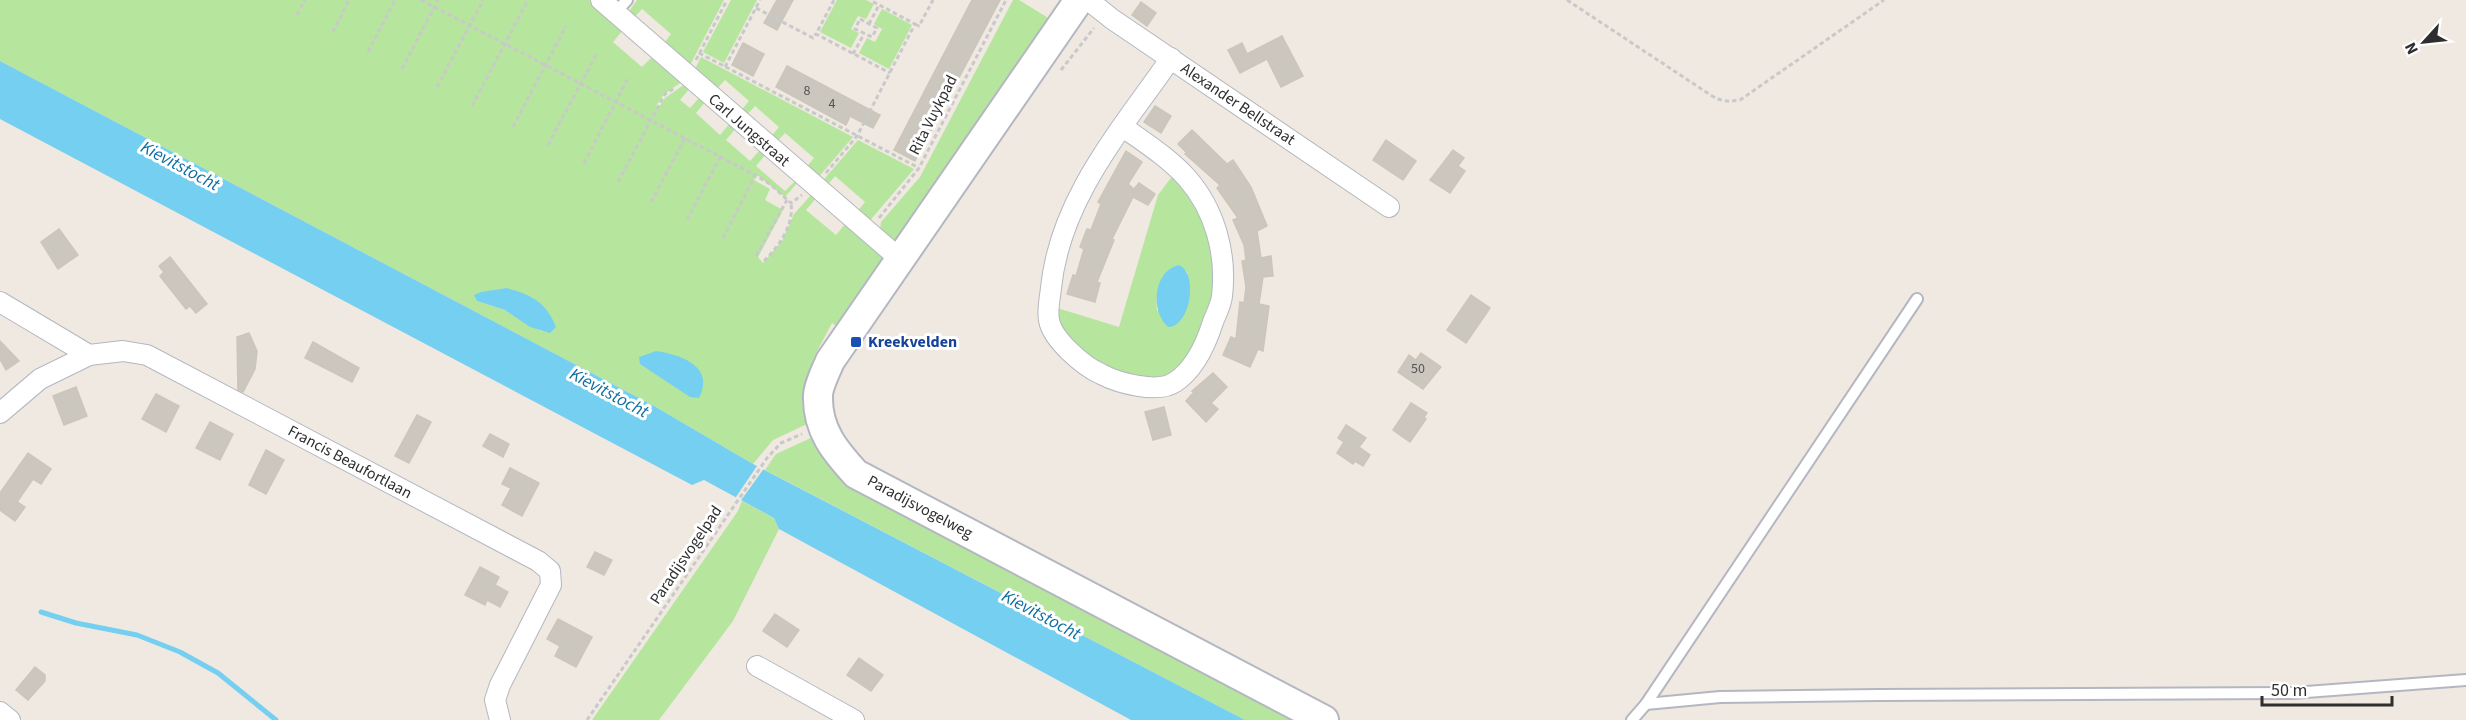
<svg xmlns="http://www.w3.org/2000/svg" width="2466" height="720" font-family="'Source Sans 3',sans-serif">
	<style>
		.green { fill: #b6e59e; fill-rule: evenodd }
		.water { fill: #75cff0 }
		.pier { fill: #efe9e1 }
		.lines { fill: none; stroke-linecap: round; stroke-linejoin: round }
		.stream { stroke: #75cff0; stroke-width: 5 }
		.building { fill: #cbc7bf; stroke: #cbc5ba; stroke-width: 1.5 }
		.lane-casing { stroke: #b4b7c1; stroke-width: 14 }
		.street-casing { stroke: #b4b7c1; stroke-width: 22 }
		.secondary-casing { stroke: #b4b7c1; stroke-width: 32 }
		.path { stroke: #c9c9c9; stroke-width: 3; stroke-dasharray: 4.5 3; stroke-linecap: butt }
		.lane { stroke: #fff; stroke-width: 10 }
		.street { stroke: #fff; stroke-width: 20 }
		.secondary { stroke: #fff; stroke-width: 28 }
		.transit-dot { fill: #1a4fb4; stroke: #fff; stroke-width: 2 }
		.labels { text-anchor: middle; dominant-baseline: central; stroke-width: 6; stroke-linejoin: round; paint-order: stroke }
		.number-label { font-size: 14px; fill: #555452 }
		.street-label { font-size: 16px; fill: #2e2e2e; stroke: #fff }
		.transit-label { font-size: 16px; font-weight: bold; fill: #164399; stroke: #fff; text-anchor: start }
		.water-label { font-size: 18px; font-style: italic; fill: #0d6fa3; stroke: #fff }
	</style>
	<rect width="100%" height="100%" fill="#efe9e1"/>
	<g class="green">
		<path d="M0,0H589L623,30L613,42L642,67L653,56L683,81L664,94L656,106L659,107L665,98L685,84L690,88L680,100L690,108L700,97L706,101L696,113L720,135L730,123L736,128L726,140L750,161L761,149L766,154L756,166L785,191L796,180L798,182L785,197L757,175L754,180L770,189L765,200L783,210L758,257L763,263L782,241L794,214L812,194L817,197L806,210L836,235L846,223L893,264L845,332L832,323L814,357L806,385L807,424L773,440L753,464L654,406L0,61ZM506,288L543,332L505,310L477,301L494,290Z"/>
		<polygon points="637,0 724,0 688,69 662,46 671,34 642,9 632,20 628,13"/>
		<polygon points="731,0 757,0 724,63 703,52"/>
		<polygon points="837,0 866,0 874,4 866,19 858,16 851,29 859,33 851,48 820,32"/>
		<polygon points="1013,0 1019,0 1058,24 901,253 880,230 881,222 920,177"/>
		<polygon points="882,9 912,25 889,69 859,53 867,38 875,42 882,29 874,24"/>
		<polygon points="701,57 853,137 816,180 804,170 814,158 785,133 775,144 769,139 779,127 755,106 744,118 739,113 749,101 725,80 714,92 693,73"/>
		<polygon points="858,140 914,169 867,224 855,214 865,202 835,176 825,188 820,184"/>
		<path d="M1174,174L1207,222L1218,269L1205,333L1172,378L1129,379L1086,357L1062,333L1054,307L1119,327L1158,195ZM1179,265L1188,273L1157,311C1155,291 1160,274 1179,265Z"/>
		<polygon points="813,437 821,455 847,484 1306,720 1245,720 765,470 776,454"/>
		<polygon points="742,501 774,518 779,529 733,621 659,720 592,720 738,511"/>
	</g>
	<g class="water">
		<polygon points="0,61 654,406 753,464 1245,720 1131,720 779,529 774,518 704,480 692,485 0,119"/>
		<path d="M1179,265C1199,274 1190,327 1168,327C1150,311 1153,271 1179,265Z"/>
		<path d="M506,288C531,294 547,303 556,327L550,333L530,327L505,310L477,301L474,295L481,292Z"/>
		<path d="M656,351C681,355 715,366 699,398L690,397L640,364L639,357Z"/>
	</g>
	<polygon class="pier" points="759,463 765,467 739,503 734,500"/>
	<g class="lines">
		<polyline class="stream" points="41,612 76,623 137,635 180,652 218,673 276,720"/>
	</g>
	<g class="building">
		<polygon points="777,0 793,0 777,30 764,23"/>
		<polygon points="972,0 1000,0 915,161 894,150"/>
		<polygon points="1141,2 1156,13 1147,26 1132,15"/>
		<polygon points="1282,36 1303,76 1281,87 1267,59 1240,73 1228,50 1242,43 1247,54"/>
		<polygon points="743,43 764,54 753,76 732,65"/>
		<polygon points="787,66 880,115 873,128 850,116 846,125 776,87"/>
		<polygon points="1155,106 1171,116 1161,133 1144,122"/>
		<polygon points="1192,130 1227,164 1233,160 1251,187 1267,226 1257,231 1261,258 1271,256 1273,276 1263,277 1259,304 1269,306 1263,351 1258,349 1250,367 1223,355 1231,337 1236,339 1240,302 1244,303 1246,287 1242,261 1246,260 1244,245 1233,220 1238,218 1217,188 1220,185 1185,154 1187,153 1178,144"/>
		<polygon points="1386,140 1416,161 1403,180 1373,160"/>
		<polygon points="1453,150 1464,158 1458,166 1465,171 1450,193 1430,180"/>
		<polygon points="1126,151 1142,162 1128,184 1134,189 1139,183 1155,194 1148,205 1133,197 1112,239 1114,240 1097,282 1100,283 1095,302 1067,294 1073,275 1076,276 1084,249 1080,247 1087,229 1091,230 1101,204 1098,202"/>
		<polygon points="59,229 78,255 58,269 41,242"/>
		<polygon points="170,257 207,304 196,313 190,306 186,309 160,276 164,272 159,266"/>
		<polygon points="1471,295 1490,308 1466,343 1447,330"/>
		<polygon points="249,333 257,351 255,369 243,392 238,390 237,337"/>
		<polygon points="0,341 19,361 6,370 0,359"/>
		<polygon points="313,342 359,368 352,382 305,358"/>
		<polygon points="1421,353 1441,367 1423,389 1398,372 1409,355 1416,360"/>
		<polygon points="1213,373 1227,387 1211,403 1218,409 1206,422 1186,401 1194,392 1192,391"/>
		<polygon points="76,387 87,416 64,425 53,396"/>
		<polygon points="156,394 179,406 166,432 142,419"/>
		<polygon points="1411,403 1427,413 1424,417 1426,419 1410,442 1393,430"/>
		<polygon points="1164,407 1171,435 1153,440 1145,412"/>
		<polygon points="417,415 431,422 409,463 395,456"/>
		<polygon points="210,422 233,434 220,460 196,448"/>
		<polygon points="1346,425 1366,438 1359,447 1370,455 1363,466 1355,461 1353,464 1337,453 1344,442 1338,438"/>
		<polygon points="490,434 509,444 503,457 483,446"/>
		<polygon points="266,450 284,460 266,494 249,485"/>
		<polygon points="28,453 51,469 41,484 33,479 17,502 25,507 15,521 0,510 0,493"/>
		<polygon points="510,468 539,483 522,516 502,505 511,488 502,484"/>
		<polygon points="595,552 612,560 604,575 587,567"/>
		<polygon points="480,567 499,577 495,585 508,592 500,607 487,600 485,605 465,595"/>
		<polygon points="775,614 799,630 787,647 763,631"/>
		<polygon points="558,619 592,637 576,667 555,656 560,646 547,639"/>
		<polygon points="859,658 883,675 871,691 847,675"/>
		<polygon points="35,667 45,675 45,681 28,700 16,690"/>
	</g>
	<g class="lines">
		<g class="lane-casing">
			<g id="lane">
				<polyline points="615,13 627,0"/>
				<polyline points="1646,704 1720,697 1879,695 2293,693 2466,680"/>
				<polyline points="1632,720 1646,704 1917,299"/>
			</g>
		</g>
		<g class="street-casing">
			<g id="street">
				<polyline points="601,0 900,259"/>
				<polyline points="1088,0 1112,19 1389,207"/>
				<path d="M1123,127C1144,142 1169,158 1187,178C1215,210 1227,254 1222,296C1221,305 1216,314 1213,322C1206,344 1195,369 1175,382C1158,394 1118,383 1101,374C1083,366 1052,339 1049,320C1047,310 1050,298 1051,288C1060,198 1122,129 1171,58"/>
				<polyline points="0,302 89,355 123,351 147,355 538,561 550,571 551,585 500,685 495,700 500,720"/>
				<polyline points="0,413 40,379 89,355"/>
				<polyline points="757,666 854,720"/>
				<polyline points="0,712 10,720"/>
			</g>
		</g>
		<g class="secondary-casing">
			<path id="secondary" d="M1079,0L830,361C826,371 818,386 818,396C817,430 835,451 856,474L1324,720"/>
		</g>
		<g class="path">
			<polyline points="421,0 755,175 770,184 791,203 802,195"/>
			<polyline points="834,0 816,34 890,73"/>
			<path d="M1567,0L1712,96C1723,102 1729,102 1740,100L1884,0"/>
			<polyline points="756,8 813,38 816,34"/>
			<polyline points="297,15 305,0"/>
			<polygon points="860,19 877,28 872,37 855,29"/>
			<polyline points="869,24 879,5"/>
			<polyline points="915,24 919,26 933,0"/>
			<polyline points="333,32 349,0"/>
			<polyline points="368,52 395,0"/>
			<polyline points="699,53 919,168"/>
			<polyline points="853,54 864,34"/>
			<polyline points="696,60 727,0"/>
			<polyline points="725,67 760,0"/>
			<polyline points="402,69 438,0"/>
			<polyline points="1061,70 1094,28"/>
			<polyline points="437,87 483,0"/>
			<polyline points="472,106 528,0"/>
			<polyline points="513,127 566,26"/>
			<polyline points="548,145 597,53"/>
			<polyline points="584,163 628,78"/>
			<polyline points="826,173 857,136 915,24 870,0"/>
			<polyline points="618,182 660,103 665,94 675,88"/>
			<polyline points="651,202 685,138"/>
			<polyline points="879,218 919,168 1006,0"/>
			<polyline points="687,220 720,157"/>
			<polyline points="723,238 755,176"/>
			<polyline points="756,256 787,200"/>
			<path d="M764,261C779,246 794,226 791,203"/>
			<polyline points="587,720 767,458 781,443 802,434"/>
		</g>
		<use href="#lane" class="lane"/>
		<use href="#street" class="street"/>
		<use href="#secondary" class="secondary"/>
	</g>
	<rect class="transit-dot" x="850" y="336" width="12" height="12" rx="3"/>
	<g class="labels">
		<g class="number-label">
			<text x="807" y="91">8</text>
			<text x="832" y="104">4</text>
			<text x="1418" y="369">50</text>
		</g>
		<g class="street-label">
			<text transform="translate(1238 104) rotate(34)">Alexander Bellstraat</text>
			<text transform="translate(933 115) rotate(-63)">Rita Vuykpad</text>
			<text transform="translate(749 130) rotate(41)">Carl Jungstraat</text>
			<text transform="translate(350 462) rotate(28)">Francis Beaufortlaan</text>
			<text transform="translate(920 507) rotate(28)">Paradijsvogelweg</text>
			<text transform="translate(686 555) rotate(-56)">Paradijsvogelpad</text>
		</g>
		<g class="transit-label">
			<text x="868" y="342">Kreekvelden</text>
		</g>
		<g class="water-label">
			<text transform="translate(180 166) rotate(28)">Kievitstocht</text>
			<text transform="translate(609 393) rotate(28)">Kievitstocht</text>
			<text transform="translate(1041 615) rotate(28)">Kievitstocht</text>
		</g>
	</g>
	<g transform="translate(2424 42) rotate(243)" stroke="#ffffff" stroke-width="4.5" paint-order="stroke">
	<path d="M0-4.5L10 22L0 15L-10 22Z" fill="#2e2e2e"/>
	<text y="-9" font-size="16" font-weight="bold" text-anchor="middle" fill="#2e2e2e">N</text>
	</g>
	<path d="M2262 696v9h130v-9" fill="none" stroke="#2e2e2e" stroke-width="3"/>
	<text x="2271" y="696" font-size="18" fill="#2e2e2e" stroke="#ffffff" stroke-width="4.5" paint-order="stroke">50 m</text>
</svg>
